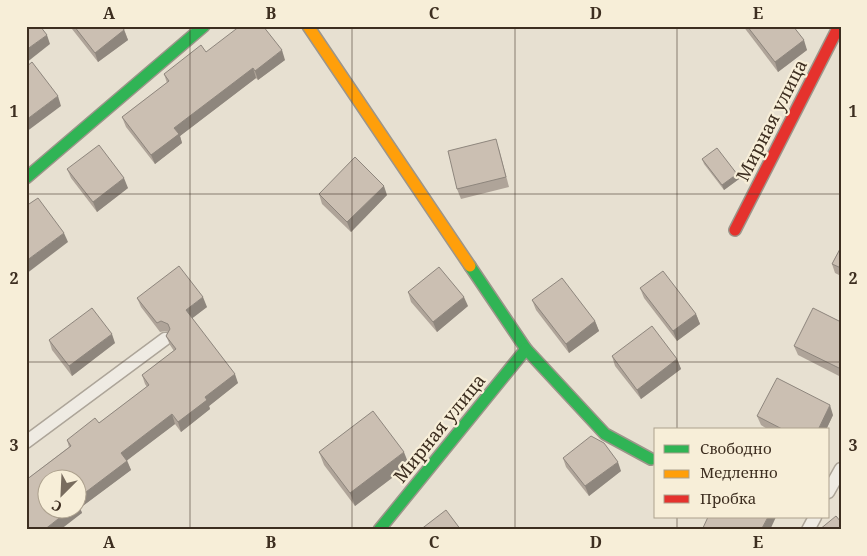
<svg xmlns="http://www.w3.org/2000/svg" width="867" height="556" font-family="'Noto Serif',serif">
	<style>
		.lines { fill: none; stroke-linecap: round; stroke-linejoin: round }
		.lane-casing { stroke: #ada599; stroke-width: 15 }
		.fast-casing { stroke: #9c958a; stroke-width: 14 }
		.slow-casing { stroke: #9c958a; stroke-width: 14 }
		.jam-casing { stroke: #9c958a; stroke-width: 14 }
		.lane { stroke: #efebe3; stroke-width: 12 }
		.fast { stroke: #30b455; stroke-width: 11 }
		.slow { stroke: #ff9f0a; stroke-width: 11 }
		.jam { stroke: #e5322d; stroke-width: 11 }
		.wall { fill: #afa499 }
		.shaded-wall { fill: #8e867d }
		.building { fill: #cbbfb2; stroke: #8e867d }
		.grid { fill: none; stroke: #3d2e20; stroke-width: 1; stroke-opacity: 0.55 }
		.labels { text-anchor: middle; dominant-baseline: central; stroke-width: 4.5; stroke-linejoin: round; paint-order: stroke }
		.street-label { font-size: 18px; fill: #3d2e20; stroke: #f7eed8 }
		.neatline { fill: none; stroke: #3d2e20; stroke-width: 2 }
		.grid-label { font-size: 16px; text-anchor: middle; font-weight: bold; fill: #3d2e20 }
	</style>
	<rect width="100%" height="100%" fill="#e7e0d1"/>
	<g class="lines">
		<g class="lane-casing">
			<g id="lane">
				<polyline points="26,442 165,339"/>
				<polyline points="828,492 841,469"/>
				<polyline points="808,530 815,517"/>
			</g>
		</g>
		<g class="fast-casing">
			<g id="fast">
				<polyline points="26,178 204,26"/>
				<polyline points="470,266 526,349 605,434 651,459"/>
				<polyline points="379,530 526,349"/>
			</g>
		</g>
		<g class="slow-casing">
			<polyline id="slow" points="308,26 470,266"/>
		</g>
		<g class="jam-casing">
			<polyline id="jam" points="735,230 839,26"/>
		</g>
		<use href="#lane" class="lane"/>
		<use href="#fast" class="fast"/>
		<use href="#slow" class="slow"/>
		<use href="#jam" class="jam"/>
	</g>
	<g class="wall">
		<polygon points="71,26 127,26 124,29 128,40 98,62 72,29"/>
		<polygon points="743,26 793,26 807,50 778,72"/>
		<polygon points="206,52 285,60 258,80 256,78 180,136 182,143 155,164 126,127 122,117 167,83 164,74"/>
		<polygon points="499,149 509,187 461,199 457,189"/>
		<polygon points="702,159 739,179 724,190 704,164"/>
		<polygon points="67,169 128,188 97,212 71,178"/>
		<polygon points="319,194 387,195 351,232 322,204"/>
		<polygon points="841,247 841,276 835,273 832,264"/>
		<polygon points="640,288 696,314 700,324 677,341 644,298"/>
		<polygon points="408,292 468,306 437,332 411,302"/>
		<polygon points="137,298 207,307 192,318 238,383 209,406 210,409 181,432 175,424 127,460 131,470 80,508 82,513 26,530 26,480 69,447 67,440 99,423 147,387 145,384 142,375 174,351 170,345 166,336 168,332 165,331 160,332 141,307"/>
		<polygon points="532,300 595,321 599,331 569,353 536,310"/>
		<polygon points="841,322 841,377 798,355 794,346"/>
		<polygon points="49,340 115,343 72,376 52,350"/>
		<polygon points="612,356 677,359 681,369 641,399 615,366"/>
		<polygon points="833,415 826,430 769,430 761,425 757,416"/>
		<polygon points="319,452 409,465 355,506 324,465"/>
		<polygon points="563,458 621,471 589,496 566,467"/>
	</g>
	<g class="shaded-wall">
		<polygon points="124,30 128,40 98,62 95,53"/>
		<polygon points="47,35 50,44 26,63 26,50"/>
		<polygon points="804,40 807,50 778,72 775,62"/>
		<polygon points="282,50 285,60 258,80 255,71"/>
		<polygon points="253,68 256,78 180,136 182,143 155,164 151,155 174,128"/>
		<polygon points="58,96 61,106 26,132 26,120"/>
		<polygon points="737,174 739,179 724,190 722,185"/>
		<polygon points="124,178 128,188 97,212 93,202"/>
		<polygon points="384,186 387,195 351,232 347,222"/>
		<polygon points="64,233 68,242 26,274 26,261"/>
		<polygon points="203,297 207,307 190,320 186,310"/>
		<polygon points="464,297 468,306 437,332 433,322"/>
		<polygon points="696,314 700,324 677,341 673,331"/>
		<polygon points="595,321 599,331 569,353 566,344"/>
		<polygon points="112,334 115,343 72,376 69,366"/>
		<polygon points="677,359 681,369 641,399 637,390"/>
		<polygon points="235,374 238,383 209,406 210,409 181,432 178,422 205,397"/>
		<polygon points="830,405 833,415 826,430 818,430"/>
		<polygon points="172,414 175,424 125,462 121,453"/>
		<polygon points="404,452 409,465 355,506 350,493"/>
		<polygon points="127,461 131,470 80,508 82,513 60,530 44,530 72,508 78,508 78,498"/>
		<polygon points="618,462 621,471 589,496 585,486"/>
		<polygon points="768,517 776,517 770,530 761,530"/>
	</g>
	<g class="building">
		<polygon points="26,26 40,26 47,35 26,50"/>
		<polygon points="74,26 122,26 124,30 95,53"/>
		<polygon points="240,26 263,26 282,50 255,71 253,68 174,128 179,134 151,155 122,117 169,81 164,74 201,45 206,52"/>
		<polygon points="747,26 793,26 804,40 775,62"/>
		<polygon points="32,62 58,96 26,120 26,67"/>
		<polygon points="496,139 506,177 457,189 448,151"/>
		<polygon points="99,145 124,178 93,202 67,169"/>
		<polygon points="717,148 737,174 722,185 702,159"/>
		<polygon points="355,157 384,186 347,222 319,194"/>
		<polygon points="38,198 64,233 26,261 26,206"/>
		<polygon points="841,247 841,268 832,264"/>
		<polygon points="179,266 203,297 186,310 235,374 205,397 207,400 178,422 172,414 121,453 127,461 78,498 78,478 48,478 48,508 72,508 44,530 26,530 26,490 28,488 26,486 26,480 71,446 67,440 95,418 99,423 149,385 142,375 176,349 166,336 170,329 168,324 161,321 157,323 137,298"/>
		<polygon points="439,267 464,297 433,322 408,292"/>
		<polygon points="663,271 696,314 673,331 640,288"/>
		<polygon points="562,278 595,321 566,344 532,300"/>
		<polygon points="92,308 112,334 69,366 49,340"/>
		<polygon points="813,308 841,322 841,369 794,346"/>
		<polygon points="652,326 677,359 637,390 612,356"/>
		<polygon points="777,378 830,405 818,430 784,430 757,416"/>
		<polygon points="373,411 404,452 350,493 319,452"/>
		<polygon points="591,436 604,443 618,462 585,486 563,458"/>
		<polygon points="446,510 461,530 420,530"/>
		<polygon points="836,516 841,522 841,530 819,530"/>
		<polygon points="708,517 768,517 761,530 702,530"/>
	</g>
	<path class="grid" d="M190,26V530M352,26V530M515,26V530M677,26V430M26,194H841M26,362H841M677,517V530"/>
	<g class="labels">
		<g class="street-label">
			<text transform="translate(771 120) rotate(-63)">Мирная улица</text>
			<text transform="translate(439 428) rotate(-51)">Мирная улица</text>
		</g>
	</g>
	<rect width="867" height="556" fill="none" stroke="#f7eed8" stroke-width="55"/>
	<rect x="654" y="428" width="175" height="90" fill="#f7eed8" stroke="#ada18e"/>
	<rect x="664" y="445" width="25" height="8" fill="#30b455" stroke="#ada18e"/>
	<text x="700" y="454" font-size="15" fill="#3d2e20">Свободно</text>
	<rect x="664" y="470" width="25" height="8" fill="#ff9f0a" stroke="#ada18e"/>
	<text x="700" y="478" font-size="15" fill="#3d2e20">Медленно</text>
	<rect x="664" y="495" width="25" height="8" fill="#e5322d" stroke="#ada18e"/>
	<text x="700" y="504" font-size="15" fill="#3d2e20">Пробка</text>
	<g transform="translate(62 494) rotate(204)"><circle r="24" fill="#f7eed8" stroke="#ada18e"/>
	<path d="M0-4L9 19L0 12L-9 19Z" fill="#786c5e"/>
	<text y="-8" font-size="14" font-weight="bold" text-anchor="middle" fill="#3d2e20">С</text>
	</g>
	<rect x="28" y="28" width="812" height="500" class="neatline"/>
	<g class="grid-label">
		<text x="109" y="19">A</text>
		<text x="271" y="19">B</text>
		<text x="434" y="19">C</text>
		<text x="596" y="19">D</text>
		<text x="758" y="19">E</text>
		<text x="14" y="117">1</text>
		<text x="853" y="117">1</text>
		<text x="14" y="284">2</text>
		<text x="853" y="284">2</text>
		<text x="14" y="451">3</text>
		<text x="853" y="451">3</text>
		<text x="109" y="548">A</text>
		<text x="271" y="548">B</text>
		<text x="434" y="548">C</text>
		<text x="596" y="548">D</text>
		<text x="758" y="548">E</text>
	</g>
</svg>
